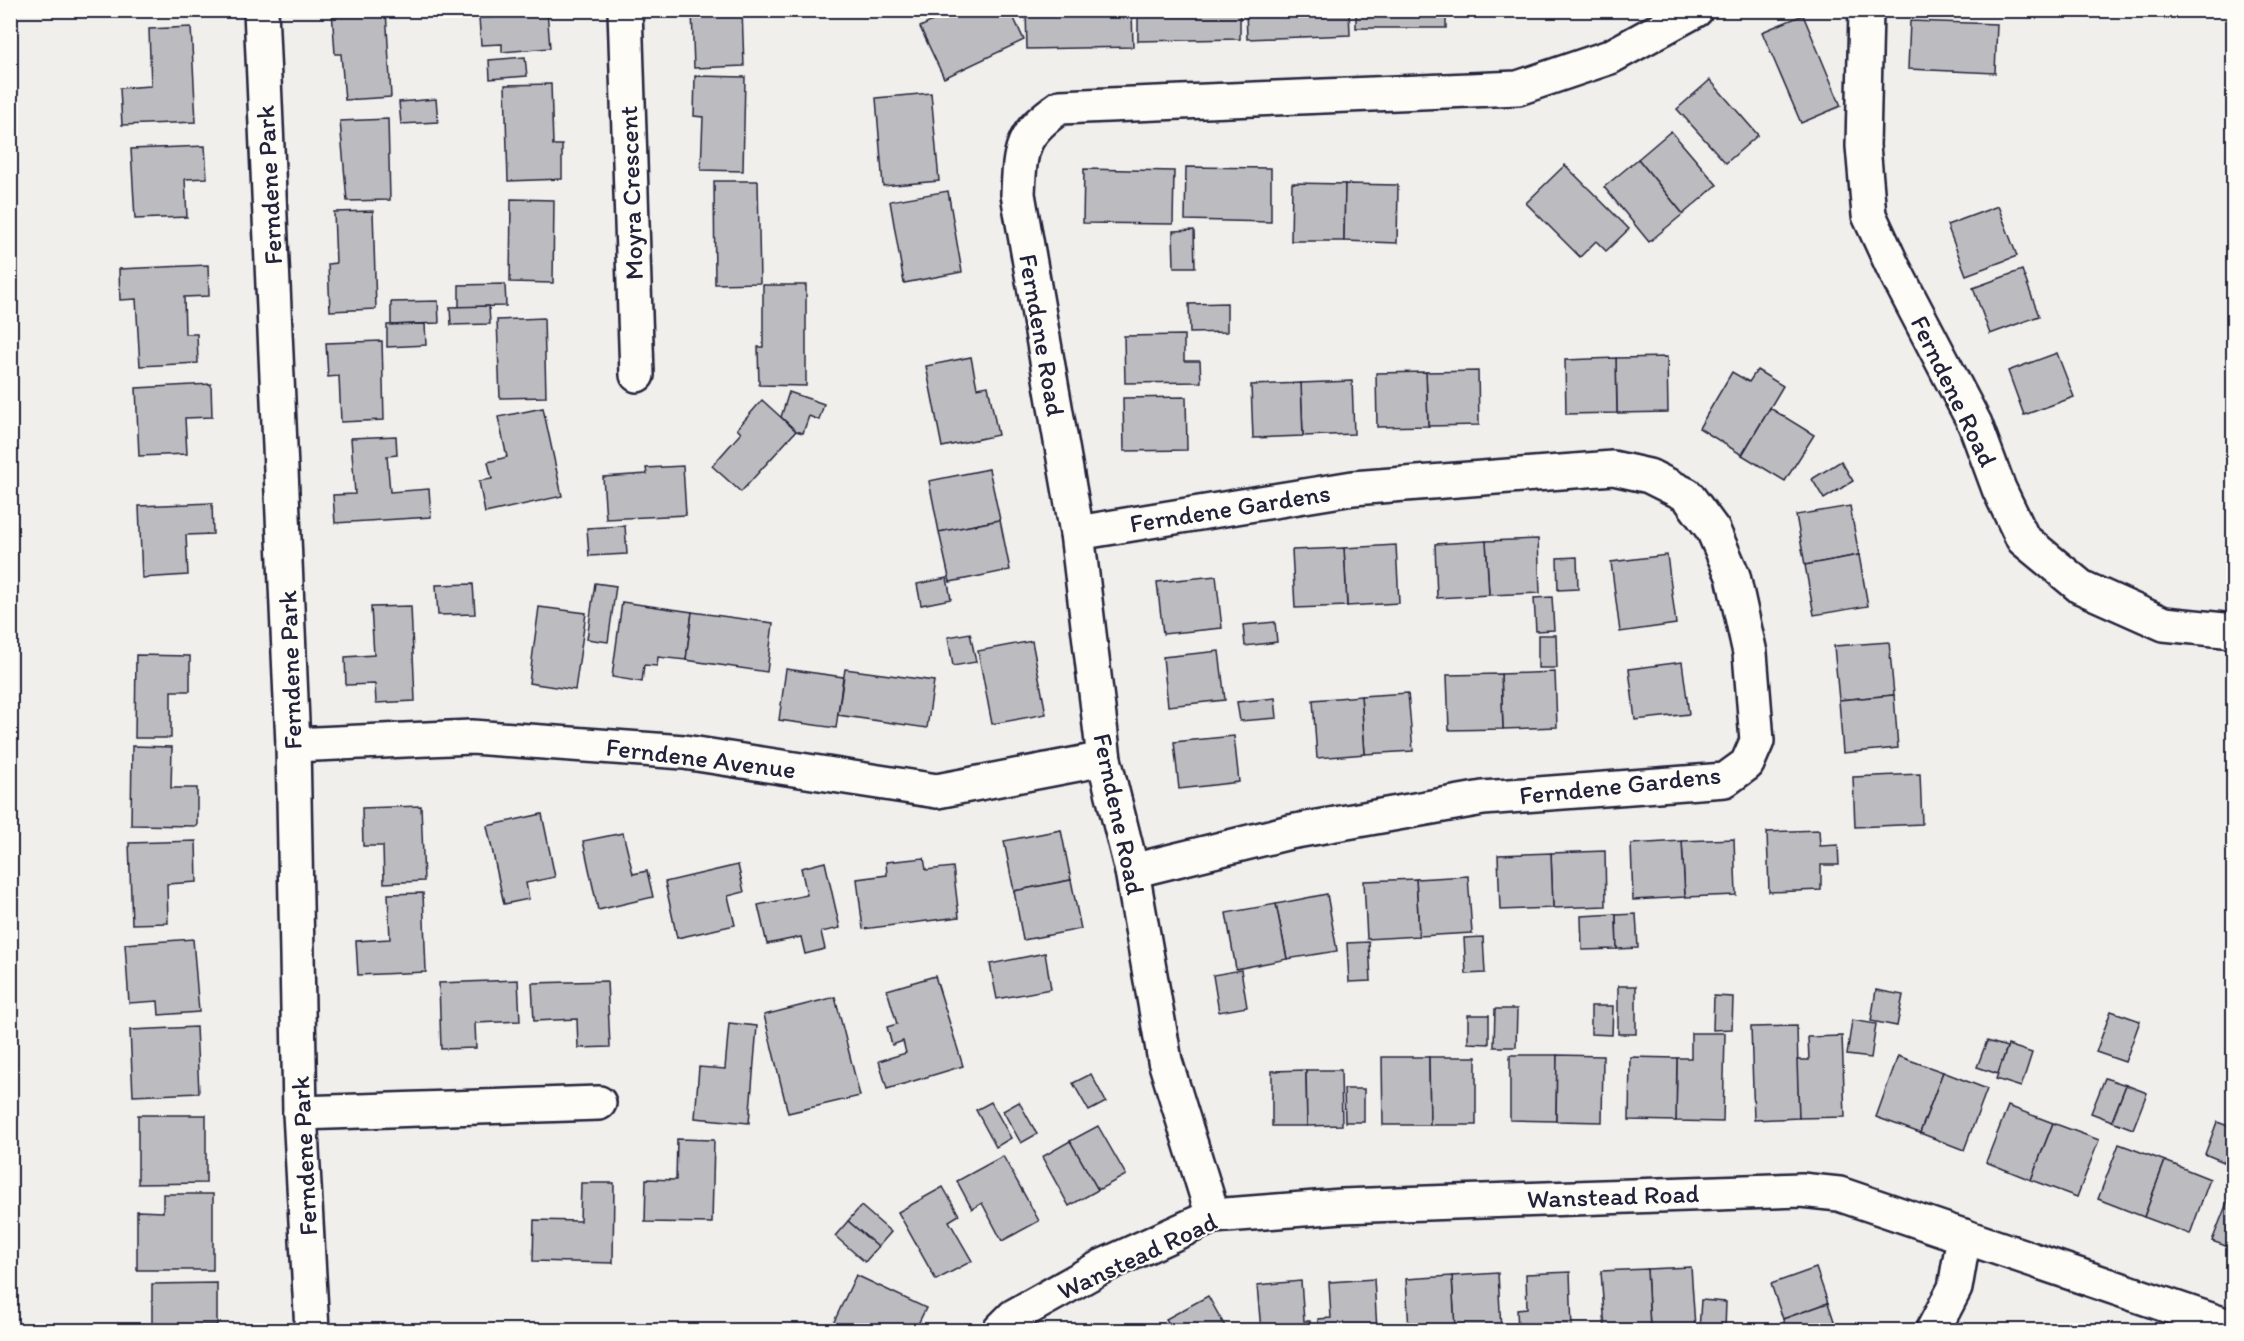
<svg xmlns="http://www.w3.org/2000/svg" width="2244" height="1341" font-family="Itim,sans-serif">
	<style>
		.building { fill: #bcbcc0; stroke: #22223b; stroke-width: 1.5 }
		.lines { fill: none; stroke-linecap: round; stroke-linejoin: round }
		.street-casing { stroke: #22223b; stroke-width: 38 }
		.street { stroke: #fdfcf7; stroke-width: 33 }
		.labels { text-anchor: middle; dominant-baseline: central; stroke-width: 4.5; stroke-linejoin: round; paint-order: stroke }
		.street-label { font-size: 26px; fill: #22223b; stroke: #fdfcf7 }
	</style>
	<rect width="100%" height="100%" fill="#f0efec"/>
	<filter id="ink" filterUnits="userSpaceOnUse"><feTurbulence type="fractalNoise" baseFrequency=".0167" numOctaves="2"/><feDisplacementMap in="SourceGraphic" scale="12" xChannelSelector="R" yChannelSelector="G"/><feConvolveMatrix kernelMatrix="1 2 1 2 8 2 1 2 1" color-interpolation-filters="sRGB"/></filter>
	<g filter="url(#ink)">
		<g class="building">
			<polygon points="332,10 386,10 391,97 345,100 341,54 335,54"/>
			<polygon points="499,10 547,10 550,48 502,52 502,44 481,45 479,18 500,17"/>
			<polygon points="692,10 742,10 744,66 694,68"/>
			<polygon points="955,10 1010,10 1024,40 944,78 920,27"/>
			<polygon points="1026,10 1132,10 1133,47 1027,49"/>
			<polygon points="1138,10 1240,10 1240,39 1138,41"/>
			<polygon points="1246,10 1349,10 1350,35 1247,39"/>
			<rect x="1356" y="10" width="90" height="18"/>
			<polygon points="1803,15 1841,106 1801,123 1762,32"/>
			<polygon points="1910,21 1997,24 1995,73 1908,69"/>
			<polygon points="191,27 196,122 122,125 120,88 151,86 149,29"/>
			<polygon points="525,57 527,76 490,79 489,60"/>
			<polygon points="695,76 745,77 743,171 701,170 703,117 694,116"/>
			<polygon points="1710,80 1758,135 1726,163 1677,109"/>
			<polygon points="551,84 553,145 562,145 562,179 508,181 505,85"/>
			<polygon points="931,93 939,181 883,186 876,98"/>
			<polygon points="436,99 438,122 401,124 399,102"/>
			<polygon points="388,119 390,200 347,201 340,121"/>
			<polygon points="1671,131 1717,185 1683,214 1638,159"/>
			<polygon points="205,146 207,178 185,179 187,217 135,219 131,149"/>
			<polygon points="1638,159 1683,214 1649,242 1604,187"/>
			<polygon points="1565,165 1629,229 1606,251 1596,241 1580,257 1526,203"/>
			<polygon points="1186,167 1271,168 1271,222 1185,220"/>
			<polygon points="1084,169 1174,171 1173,224 1083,223"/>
			<polygon points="714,181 758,181 760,283 715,284"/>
			<polygon points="1292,183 1345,184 1344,241 1291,241"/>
			<polygon points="1345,184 1398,185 1397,243 1344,241"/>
			<polygon points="948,191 962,272 904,283 890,201"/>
			<polygon points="511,199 554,200 553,283 510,282"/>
			<polygon points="1998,206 2017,256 1966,275 1947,225"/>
			<polygon points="373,211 376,309 330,311 328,264 336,263 334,212"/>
			<polygon points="1194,230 1195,267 1174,267 1173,231"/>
			<polygon points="208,265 209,296 184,297 185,334 197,334 198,363 140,366 136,299 120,300 119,269"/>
			<polygon points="2022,270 2039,316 1990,334 1973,288"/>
			<polygon points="505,284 506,306 459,307 459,285"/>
			<polygon points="763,285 806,285 806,386 759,385 758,347 763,347"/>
			<polygon points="438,301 439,323 391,325 391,302"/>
			<polygon points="1227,303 1227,332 1190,333 1189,304"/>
			<polygon points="489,306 490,324 451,325 450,307"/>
			<polygon points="544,318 546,397 500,398 497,320"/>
			<polygon points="425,324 426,345 387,347 387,325"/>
			<polygon points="1184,335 1184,361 1200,361 1201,382 1125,383 1124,336"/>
			<polygon points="382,341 384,420 341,422 339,376 328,377 326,343"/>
			<polygon points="2057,353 2074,397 2024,415 2008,371"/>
			<polygon points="971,357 977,388 988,386 998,435 942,447 926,366"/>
			<polygon points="1667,357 1668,412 1617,413 1616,358"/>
			<polygon points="1616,358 1617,413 1566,414 1565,360"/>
			<polygon points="1757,370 1783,386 1742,455 1699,428 1732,372 1749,382"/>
			<polygon points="1478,371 1479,425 1428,426 1426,372"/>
			<polygon points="1426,372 1428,426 1377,427 1376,373"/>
			<polygon points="1352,381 1354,434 1303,436 1301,383"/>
			<polygon points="1301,383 1303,436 1253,438 1251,385"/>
			<polygon points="211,384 212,417 185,418 187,454 139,456 136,388"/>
			<polygon points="789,392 824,404 819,420 809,416 803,433 796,431 781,417"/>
			<polygon points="1186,397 1187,450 1124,451 1123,398"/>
			<polygon points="762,400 796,431 741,492 712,466 741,433 737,429"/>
			<polygon points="543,408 562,496 485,513 479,481 492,479 488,462 507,457 498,417"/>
			<polygon points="1770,408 1814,435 1785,481 1742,455"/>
			<polygon points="396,436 397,455 387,456 390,492 429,489 431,517 335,523 333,495 355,494 351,438"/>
			<polygon points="1841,461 1853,481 1824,499 1812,479"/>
			<polygon points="683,466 686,515 606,519 603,477 647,474 646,468"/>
			<polygon points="989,469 1000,520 939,532 929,481"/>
			<polygon points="212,503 213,534 186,535 188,575 142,578 139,506"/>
			<polygon points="1850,506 1859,555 1805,565 1796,515"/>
			<polygon points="1000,520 1010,570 950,582 939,532"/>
			<polygon points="625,526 627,554 589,556 587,528"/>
			<polygon points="1538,539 1540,593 1489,595 1486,541"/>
			<polygon points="1486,541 1489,595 1437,598 1435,544"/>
			<polygon points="1396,545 1399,603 1347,606 1344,548"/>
			<polygon points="1344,548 1347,606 1295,608 1292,550"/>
			<polygon points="1667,555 1676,624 1620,632 1611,562"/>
			<polygon points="1859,555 1868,606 1814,615 1805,565"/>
			<polygon points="1577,557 1578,589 1558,590 1557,558"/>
			<polygon points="1216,576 1222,628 1163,634 1157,582"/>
			<polygon points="947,578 951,599 921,605 917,584"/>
			<polygon points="595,583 616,586 608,642 587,639"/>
			<polygon points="473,584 475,614 438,615 436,585"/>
			<polygon points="1552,597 1554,630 1536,631 1534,598"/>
			<polygon points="622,602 692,612 686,660 658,657 657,666 644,665 642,682 612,677"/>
			<polygon points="411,606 415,701 376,703 375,684 346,685 345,657 374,655 371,607"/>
			<polygon points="539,607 586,613 575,690 529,683"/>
			<polygon points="692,612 773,623 767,672 686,660"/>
			<polygon points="1275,622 1277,642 1245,646 1243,625"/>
			<polygon points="970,633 976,662 953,666 948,637"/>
			<polygon points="1538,635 1556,635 1557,668 1538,668"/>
			<polygon points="1032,641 1046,714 992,724 978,651"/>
			<polygon points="1889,642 1894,695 1839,700 1834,646"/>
			<polygon points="1219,651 1225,700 1168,706 1163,657"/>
			<polygon points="136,655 190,656 190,691 171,691 171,738 135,738"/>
			<polygon points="1682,662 1689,714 1635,720 1629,669"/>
			<polygon points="786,669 843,677 836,728 779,720"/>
			<polygon points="845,669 934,681 927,728 838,715"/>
			<polygon points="1555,672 1557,727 1503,729 1501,674"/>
			<polygon points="1501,674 1503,729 1449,730 1447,675"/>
			<polygon points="1408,693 1413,751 1365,754 1361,696"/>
			<polygon points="1894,695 1898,748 1843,753 1839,700"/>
			<polygon points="1361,696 1365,754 1317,758 1313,700"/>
			<polygon points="1275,698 1277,718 1240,721 1237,702"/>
			<polygon points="1234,736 1239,782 1179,789 1174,742"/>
			<polygon points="132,746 172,747 171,788 197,788 197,826 131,825"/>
			<polygon points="1920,774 1922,824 1855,827 1853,777"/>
			<polygon points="421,806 424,881 384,883 383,846 363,846 362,808"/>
			<polygon points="542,814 555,877 526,883 529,899 504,904 487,826"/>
			<polygon points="1061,830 1071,880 1014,891 1004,841"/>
			<polygon points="1819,830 1820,846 1838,845 1839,865 1821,865 1821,890 1769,892 1767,832"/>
			<polygon points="623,833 633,874 647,871 653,897 598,910 583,841"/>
			<polygon points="1734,839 1736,895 1685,897 1682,841"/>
			<polygon points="196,841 197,882 167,884 168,923 132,924 129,843"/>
			<polygon points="1682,841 1685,897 1633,900 1631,844"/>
			<polygon points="1605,851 1606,906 1553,908 1551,853"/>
			<polygon points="1551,853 1553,908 1500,910 1498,855"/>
			<polygon points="924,858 926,870 953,867 959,917 863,929 857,879 887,875 886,862"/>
			<polygon points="825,862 840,928 821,932 825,949 805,954 801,937 767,944 758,905 807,895 801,868"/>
			<polygon points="738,865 744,892 728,896 735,925 677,938 665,882"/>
			<polygon points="1468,876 1472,933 1419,936 1416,879"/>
			<polygon points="1416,879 1419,936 1367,939 1364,881"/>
			<polygon points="1071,880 1081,929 1023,940 1014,891"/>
			<polygon points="423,893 426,972 358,975 356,941 390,939 388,894"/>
			<polygon points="1327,894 1337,951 1287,959 1276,904"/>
			<polygon points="1276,904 1287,959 1236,969 1226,913"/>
			<polygon points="1616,914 1617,949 1582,950 1581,916"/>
			<polygon points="1636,914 1638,948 1617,949 1616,915"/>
			<polygon points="1483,937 1485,973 1466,974 1464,938"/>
			<polygon points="193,939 199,1012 159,1015 158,1001 129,1003 125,944"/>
			<polygon points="1369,942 1371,981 1349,982 1347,943"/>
			<polygon points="1045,953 1051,989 997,999 990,964"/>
			<polygon points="1241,970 1247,1007 1219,1012 1213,975"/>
			<polygon points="935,976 963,1066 887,1089 879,1061 906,1053 903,1041 892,1045 887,1027 897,1024 887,990"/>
			<polygon points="518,980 520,1021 475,1023 476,1048 441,1049 439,983"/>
			<polygon points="607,981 610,1047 578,1048 577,1019 534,1021 532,983"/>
			<rect x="1618" y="986" width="18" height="48"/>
			<polygon points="1876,990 1903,995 1897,1026 1871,1021"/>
			<polygon points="1714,996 1733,997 1732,1029 1713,1030"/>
			<polygon points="835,997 860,1096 788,1113 764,1015"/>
			<polygon points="1591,1006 1613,1006 1612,1035 1591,1034"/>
			<polygon points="1495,1009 1517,1009 1516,1047 1494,1047"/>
			<polygon points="2111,1011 2140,1021 2125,1062 2096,1052"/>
			<polygon points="1468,1015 1489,1015 1489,1044 1468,1043"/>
			<polygon points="1852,1020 1876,1024 1871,1058 1847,1055"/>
			<polygon points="729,1023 757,1026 749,1123 695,1118 699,1067 725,1069"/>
			<polygon points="1797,1026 1799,1118 1754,1120 1751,1027"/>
			<polygon points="196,1027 199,1093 133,1096 130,1030"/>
			<polygon points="1691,1033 1725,1033 1723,1122 1676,1121 1677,1058 1691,1058"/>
			<polygon points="1842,1036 1845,1117 1799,1118 1797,1060 1809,1060 1808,1037"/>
			<polygon points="1987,1041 2007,1047 1998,1074 1977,1067"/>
			<polygon points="2008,1045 2032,1053 2021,1087 1996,1079"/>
			<polygon points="1510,1055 1557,1055 1556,1121 1510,1120"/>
			<polygon points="1557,1055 1603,1056 1602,1122 1556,1121"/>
			<polygon points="1898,1056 1943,1072 1920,1133 1876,1117"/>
			<polygon points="1382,1057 1429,1057 1430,1125 1383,1125"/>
			<polygon points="1429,1057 1476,1057 1476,1125 1430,1125"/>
			<polygon points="1630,1057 1677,1058 1676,1121 1629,1120"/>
			<polygon points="1306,1070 1307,1126 1272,1126 1272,1071"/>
			<polygon points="1306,1070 1341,1070 1342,1125 1307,1126"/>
			<polygon points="1943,1072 1987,1089 1964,1150 1920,1133"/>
			<polygon points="1091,1074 1106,1102 1089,1111 1073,1083"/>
			<polygon points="2105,1078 2126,1085 2112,1121 2091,1113"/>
			<polygon points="2126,1085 2147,1093 2133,1129 2112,1121"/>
			<polygon points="1344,1089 1364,1089 1364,1122 1345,1122"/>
			<polygon points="991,1102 1011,1138 996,1147 976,1110"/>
			<polygon points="1019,1102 1037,1134 1021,1143 1003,1111"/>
			<polygon points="2008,1106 2053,1123 2031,1180 1986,1162"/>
			<polygon points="138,1115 206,1115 206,1183 138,1184"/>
			<polygon points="2217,1122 2234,1128 2234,1144 2226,1163 2205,1154"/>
			<polygon points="2053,1123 2099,1140 2077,1197 2031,1180"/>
			<polygon points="1098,1126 1126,1175 1098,1190 1070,1141"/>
			<polygon points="677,1139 714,1140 712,1223 645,1222 646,1179 676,1180"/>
			<polygon points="1070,1141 1098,1190 1069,1206 1042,1157"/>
			<polygon points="2119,1144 2165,1161 2144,1217 2098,1199"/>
			<polygon points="2234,1144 2234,1166 2226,1163"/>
			<polygon points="1003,1156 1039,1221 1002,1241 982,1203 972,1209 957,1181"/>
			<polygon points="2165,1161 2210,1179 2190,1234 2144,1217"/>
			<polygon points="581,1183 614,1183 613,1263 533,1261 534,1220 580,1221"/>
			<polygon points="2234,1185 2234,1249 2212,1241"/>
			<polygon points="943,1187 959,1215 949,1221 972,1261 936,1280 898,1212"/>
			<polygon points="163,1194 213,1194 213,1270 137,1270 137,1211 163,1212"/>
			<polygon points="861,1206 891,1232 878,1247 848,1221"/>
			<polygon points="848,1221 878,1247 865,1262 835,1236"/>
			<polygon points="1691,1267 1695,1327 1650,1329 1647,1269"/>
			<polygon points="1816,1268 1828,1303 1783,1319 1771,1284"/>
			<polygon points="1647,1269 1650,1329 1605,1330 1601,1271"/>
			<polygon points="1570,1272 1572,1330 1518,1330 1517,1310 1527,1309 1526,1274"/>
			<polygon points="1498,1273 1501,1330 1455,1330 1452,1276"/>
			<polygon points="856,1275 926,1308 915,1330 843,1330 832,1326"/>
			<polygon points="1452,1276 1455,1330 1409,1330 1406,1279"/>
			<polygon points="1374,1279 1377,1330 1319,1330 1318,1319 1331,1318 1329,1282"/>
			<polygon points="1301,1281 1304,1321 1310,1321 1311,1330 1261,1330 1257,1285"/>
			<polygon points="217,1283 217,1325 200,1325 200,1330 152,1330 152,1284"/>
			<polygon points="1208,1296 1227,1330 1173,1330 1166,1319"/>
			<polygon points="1701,1300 1726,1302 1725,1330 1699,1330"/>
			<polygon points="1828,1303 1837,1330 1787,1330 1783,1319"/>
		</g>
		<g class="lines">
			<g class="street-casing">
				<g id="street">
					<polyline points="261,10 293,745 300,1113 312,1330"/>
					<polyline points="625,10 637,375"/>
					<polyline points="1866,10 1863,146 1869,215 1893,267 1975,424 1999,489 2023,539 2081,587 2164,624 2234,631"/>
					<polyline points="1077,533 1353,488 1613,468 1649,476 1687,495 1713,530 1733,576 1750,653 1757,741 1747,764 1725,780 1483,798 1290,832 1132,871"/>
					<polyline points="293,745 472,737 684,752 937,791 1104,759"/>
					<polyline points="300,1113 599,1103"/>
					<path d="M1213,1216L1165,1061L1132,871L1104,759L1077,533L1018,194C1020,148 1021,134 1060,107L1518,88L1610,57L1696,10"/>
					<polyline points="1000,1330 1014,1316 1103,1266 1213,1216 1342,1206 1801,1190 1839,1194 2234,1328"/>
					<polyline points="1933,1330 1955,1288 1964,1236"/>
				</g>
			</g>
			<use href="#street" class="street"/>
		</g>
	</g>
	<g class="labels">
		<g class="street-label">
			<text transform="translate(269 185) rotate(-93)">Ferndene Park</text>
			<text transform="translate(631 193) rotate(-92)">Moyra Crescent</text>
			<text transform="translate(1042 335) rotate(80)">Ferndene Road</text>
			<text transform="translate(1954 391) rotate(64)">Ferndene Road</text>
			<text transform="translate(1230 508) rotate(-9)">Ferndene Gardens</text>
			<text transform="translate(290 670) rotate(-92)">Ferndene Park</text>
			<text transform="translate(701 758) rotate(7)">Ferndene Avenue</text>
			<text transform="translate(1620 785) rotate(-6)">Ferndene Gardens</text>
			<text transform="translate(1119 814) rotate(78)">Ferndene Road</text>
			<text transform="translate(304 1156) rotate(-93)">Ferndene Park</text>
			<text transform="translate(1613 1196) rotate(-2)">Wanstead Road</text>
			<text transform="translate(1137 1256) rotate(-25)">Wanstead Road</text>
		</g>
	</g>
	<rect width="2244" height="1341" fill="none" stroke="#fdfcf7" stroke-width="36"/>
	<rect x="18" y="18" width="2208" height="1305" fill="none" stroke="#22223b" stroke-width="2" filter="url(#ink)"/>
</svg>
